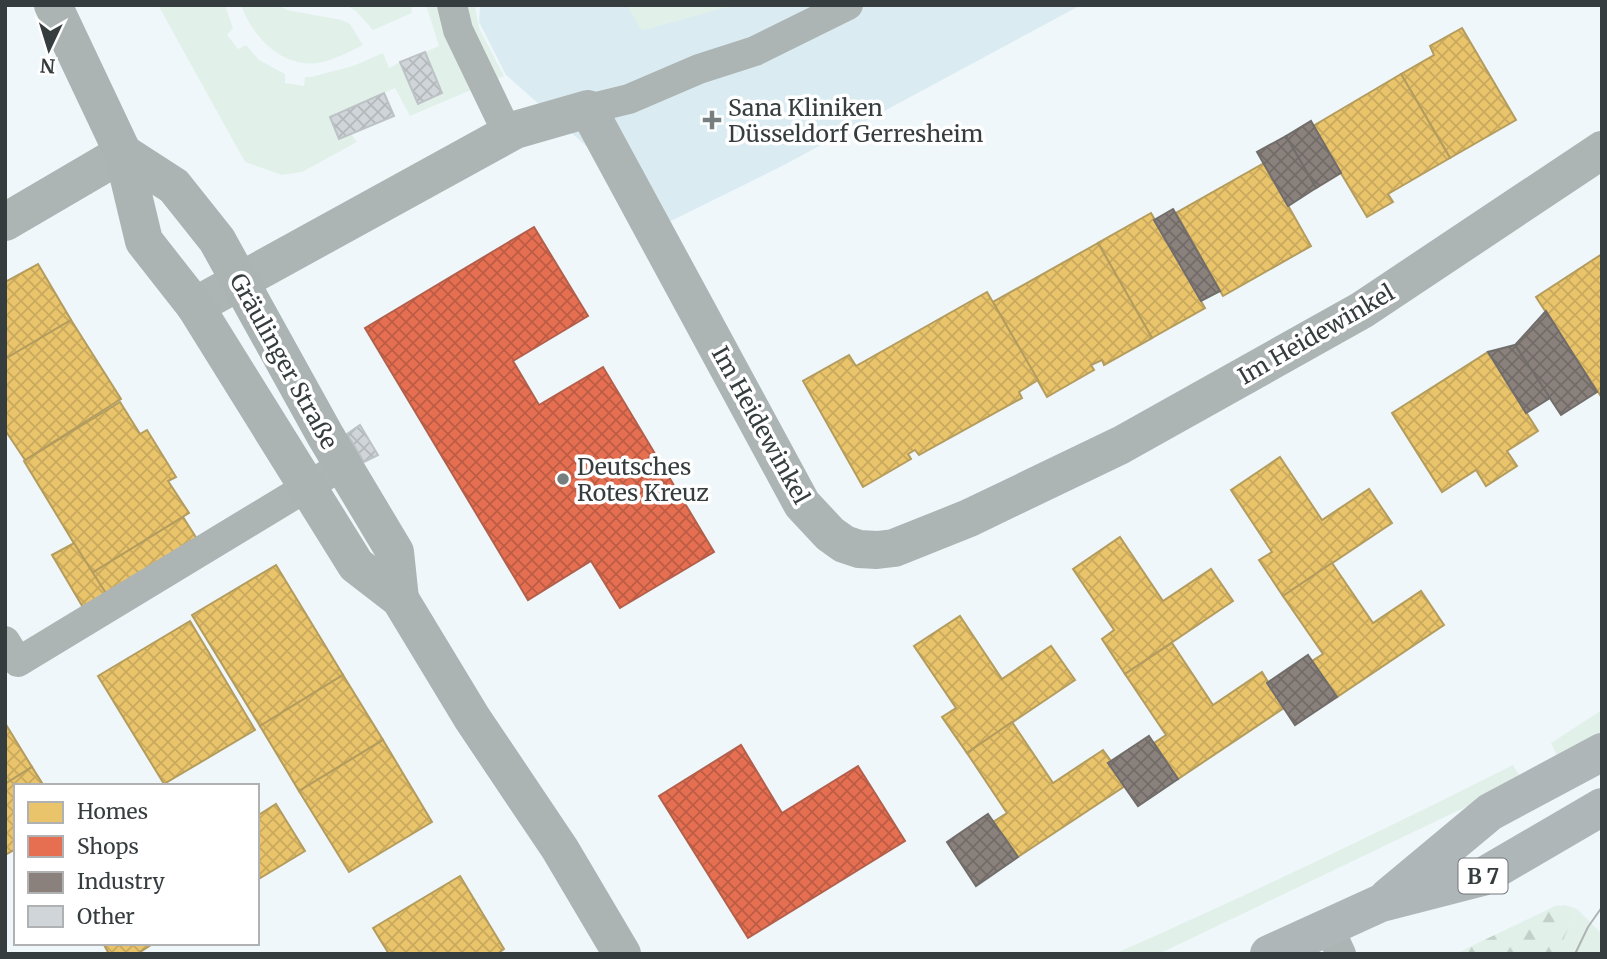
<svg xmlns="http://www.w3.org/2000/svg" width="1607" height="959" font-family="Merriweather,serif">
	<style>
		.built { fill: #daecf2 }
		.grass { fill: #e1f1e9 }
		.forest { fill: url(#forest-firs) }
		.homes { fill: url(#homes-cross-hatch); stroke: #b39c5d; stroke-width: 2 }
		.shops { fill: url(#shops-cross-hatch); stroke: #b2604c; stroke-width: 2 }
		.industry { fill: url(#industry-cross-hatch); stroke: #716d6a; stroke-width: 2 }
		.building { fill: url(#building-cross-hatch); stroke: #bcc2c5; stroke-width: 2 }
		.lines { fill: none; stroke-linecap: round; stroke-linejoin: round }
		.lane { stroke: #adb4b4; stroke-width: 30 }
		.street { stroke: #adb4b4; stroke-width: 38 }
		.secondary { stroke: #abb4b3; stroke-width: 38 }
		.primary { stroke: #aeb6b8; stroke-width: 38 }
		.tram { stroke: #aeb4b4; stroke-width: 2 }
		.poi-dot { fill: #777e80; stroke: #fff; stroke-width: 2.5 }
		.labels { text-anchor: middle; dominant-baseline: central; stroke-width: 7; stroke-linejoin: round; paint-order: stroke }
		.shield { fill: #fff; stroke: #727779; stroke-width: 2 }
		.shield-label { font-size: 21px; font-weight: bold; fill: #363d3f }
		.poi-label { font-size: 23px; fill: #363d3f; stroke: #fff; text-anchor: start }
		.street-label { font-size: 23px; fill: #363d3f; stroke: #fff }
	</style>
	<defs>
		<pattern id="forest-firs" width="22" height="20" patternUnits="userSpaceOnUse" patternTransform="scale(1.75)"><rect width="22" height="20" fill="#e1f1e9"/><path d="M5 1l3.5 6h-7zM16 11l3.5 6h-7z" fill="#c2d0c9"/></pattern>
		<pattern id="homes-cross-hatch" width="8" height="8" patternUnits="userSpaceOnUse" patternTransform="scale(1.75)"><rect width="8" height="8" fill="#e9c46a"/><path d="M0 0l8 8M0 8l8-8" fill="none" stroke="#c8a95d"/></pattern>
		<pattern id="shops-cross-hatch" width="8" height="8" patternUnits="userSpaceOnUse" patternTransform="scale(1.75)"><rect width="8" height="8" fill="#e76f51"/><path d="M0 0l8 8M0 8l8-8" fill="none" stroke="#bc5c45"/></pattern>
		<pattern id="industry-cross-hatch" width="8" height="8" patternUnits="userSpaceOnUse" patternTransform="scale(1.75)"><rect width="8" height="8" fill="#8a817c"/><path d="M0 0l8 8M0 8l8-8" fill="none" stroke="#726b67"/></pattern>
		<pattern id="building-cross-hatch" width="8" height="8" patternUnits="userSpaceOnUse" patternTransform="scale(1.75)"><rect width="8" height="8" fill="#d0d5d9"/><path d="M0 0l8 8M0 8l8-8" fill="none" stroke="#b3b8bb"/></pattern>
	</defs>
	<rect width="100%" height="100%" fill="#eff7fa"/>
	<polygon class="built" points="480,5 1081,5 784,165 671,221 506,75 479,22"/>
	<g class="grass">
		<polygon points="158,5 225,5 233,28 227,35 238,49 246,45 259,60 285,74 285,83 304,86 305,77 311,77 353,66 383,53 389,68 400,62 418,103 442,93 425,52 439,46 426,5 475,5 479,28 504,76 410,116 395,88 330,117 339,139 351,134 357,142 302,172 282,175 245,162"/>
		<path d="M241,5H278L287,10L342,20L350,24L363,45C349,52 334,60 318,63C281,68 252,36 241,5Z"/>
		<polygon points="345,5 411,5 412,13 373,30 356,11"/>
		<polygon points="627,5 734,5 644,30 640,28"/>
		<polygon points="1602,710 1602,735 1559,760 1551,743"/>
		<path d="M1513,765L1522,780L1167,950L1157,954H1114C1249,895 1381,831 1513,765Z"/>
		<polygon points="1577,909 1602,934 1602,954 1557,954"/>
	</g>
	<polygon class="forest" points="1565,905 1577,909 1557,954 1455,954 1555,906"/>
	<g class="homes">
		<polygon points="1462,28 1516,120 1450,158 1401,74 1434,55 1430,46"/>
		<polygon points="1401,74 1450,158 1388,194 1393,202 1367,217 1313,126"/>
		<polygon points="1264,163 1311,246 1223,296 1176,213"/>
		<polygon points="1151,213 1205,308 1152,338 1098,243"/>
		<polygon points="1098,243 1152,338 1104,365 1102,360 1091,365 1094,370 1047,397 993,302"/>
		<polygon points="1602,254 1602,398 1536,297"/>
		<polygon points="38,264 71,320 5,359 5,282"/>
		<polygon points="987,292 1038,380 1019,392 1022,398 919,455 915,450 908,454 911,459 863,487 803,381 849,355 856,366"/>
		<polygon points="71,320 121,399 25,460 5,430 5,359"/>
		<polygon points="1488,352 1538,431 1507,451 1517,466 1486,486 1476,470 1442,492 1392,413"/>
		<polygon points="120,402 140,434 147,430 176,477 168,481 189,513 92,573 24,461"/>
		<polygon points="1280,457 1322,520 1369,489 1392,523 1283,596 1259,560 1272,552 1231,490"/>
		<polygon points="183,517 197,539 107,595 92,573"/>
		<polygon points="1120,537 1163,601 1211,569 1233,601 1125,674 1102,639 1114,630 1073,569"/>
		<polygon points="74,543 107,595 84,609 52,555"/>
		<polygon points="1332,563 1373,623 1421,591 1444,625 1337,697 1312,661 1323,654 1283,596"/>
		<polygon points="276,565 343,675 260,726 192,615"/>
		<polygon points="960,616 1002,679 1051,646 1075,680 967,753 942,717 956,708 914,646"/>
		<polygon points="190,621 255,730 164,784 98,676"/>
		<polygon points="1172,643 1213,705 1262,672 1284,708 1178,779 1154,743 1166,735 1125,674"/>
		<polygon points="343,675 383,740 299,791 260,726"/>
		<polygon points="1012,722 1053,783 1103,750 1111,761 1108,763 1125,786 1018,857 993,822 1007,813 967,753"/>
		<polygon points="5,723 32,767 5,784"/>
		<polygon points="383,740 432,822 349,872 299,791"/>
		<polygon points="32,767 44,786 16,786 16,849 5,855 5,784"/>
		<polygon points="276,804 305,851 257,880 257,816"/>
		<polygon points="460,876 504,949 497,954 389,954 373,928"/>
		<polygon points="103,943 154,943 137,954 109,954"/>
	</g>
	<g class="shops">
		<polygon points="534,227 588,316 513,361 539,405 603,367 714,552 620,608 591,561 528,600 365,328"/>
		<polygon points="741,745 782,813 858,766 905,841 748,938 659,796"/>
	</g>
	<g class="industry">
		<polygon points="1311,121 1341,173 1316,188 1286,136"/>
		<polygon points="1286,136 1316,188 1288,206 1257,152"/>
		<polygon points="1173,209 1220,291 1201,301 1154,220"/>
		<polygon points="1546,311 1597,392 1561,415 1515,345"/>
		<polygon points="1515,345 1550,398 1526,413 1488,352"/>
		<polygon points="1308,655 1337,697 1295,725 1267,683"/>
		<polygon points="1149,736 1178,779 1138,806 1108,763"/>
		<polygon points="988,814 1018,857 976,886 947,842"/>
	</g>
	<g class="building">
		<polygon points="425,52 442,93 418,104 400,62"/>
		<polygon points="384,93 394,116 339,139 330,117"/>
		<polygon points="360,425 378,455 364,462 347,434"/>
	</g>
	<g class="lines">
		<g class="lane">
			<polyline points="452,5 458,30 508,134"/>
			<polyline points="588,109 629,99 699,69 755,51 848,5"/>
			<polyline points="5,641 18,662 343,465"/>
			<polyline points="1329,928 1341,954"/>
		</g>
		<g class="street">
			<polyline points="5,222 123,153"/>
			<polyline points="195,306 515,130 588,109 802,504 830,534 844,544 859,549 877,550 894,548 969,518 1121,445 1362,310 1602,150"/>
		</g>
		<g class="secondary">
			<polyline points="53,5 123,153 144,241 195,306 356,565 400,599 472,718 560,849 622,954"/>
			<polyline points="123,153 174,186 217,240 325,435 395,552 400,599"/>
		</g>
		<g class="primary">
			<polyline points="1388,897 1490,812 1602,752"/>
			<polyline points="1269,954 1381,903 1482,877 1602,807"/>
		</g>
		<polyline class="tram" points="1575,954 1588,927 1602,907"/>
	</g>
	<g class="poi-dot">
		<path d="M708.5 109.5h7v7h7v7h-7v7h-7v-7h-7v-7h7z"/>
		<circle cx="563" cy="479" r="7"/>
	</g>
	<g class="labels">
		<rect class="shield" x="1458.5" y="858.5" width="49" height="35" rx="5"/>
		<g class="shield-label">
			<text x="1483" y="876">B 7</text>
		</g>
		<g class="poi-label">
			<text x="728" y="107">Sana Kliniken<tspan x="728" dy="26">Düsseldorf Gerresheim</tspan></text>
			<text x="577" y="466">Deutsches<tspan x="577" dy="26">Rotes Kreuz</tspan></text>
		</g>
		<g class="street-label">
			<text transform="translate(1316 334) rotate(-30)">Im Heidewinkel</text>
			<text transform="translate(284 361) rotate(61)">Gräulinger Straße</text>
			<text transform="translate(761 425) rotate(61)">Im Heidewinkel</text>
		</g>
	</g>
	<rect width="1607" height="959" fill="none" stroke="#363d3f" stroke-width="14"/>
	<rect x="14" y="784" width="245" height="161" fill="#ffffff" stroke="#afb1b2" stroke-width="2"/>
	<rect x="28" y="802" width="35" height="21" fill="#e9c46a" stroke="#afb1b2" stroke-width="2"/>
	<text x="77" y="819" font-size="21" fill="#363d3f">Homes</text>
	<rect x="28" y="836" width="35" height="21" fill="#e76f51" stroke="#afb1b2" stroke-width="2"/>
	<text x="77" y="854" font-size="21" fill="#363d3f">Shops</text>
	<rect x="28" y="872" width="35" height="21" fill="#8a817c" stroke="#afb1b2" stroke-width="2"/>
	<text x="77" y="889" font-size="21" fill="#363d3f">Industry</text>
	<rect x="28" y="906" width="35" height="21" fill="#d0d5d9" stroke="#afb1b2" stroke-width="2"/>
	<text x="77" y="924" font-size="21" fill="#363d3f">Other</text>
	<g transform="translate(49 49) rotate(184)" stroke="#ffffff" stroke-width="5" paint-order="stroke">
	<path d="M0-5L12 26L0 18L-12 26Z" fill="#363d3f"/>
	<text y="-10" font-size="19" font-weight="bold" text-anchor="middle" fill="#363d3f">N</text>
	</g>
</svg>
